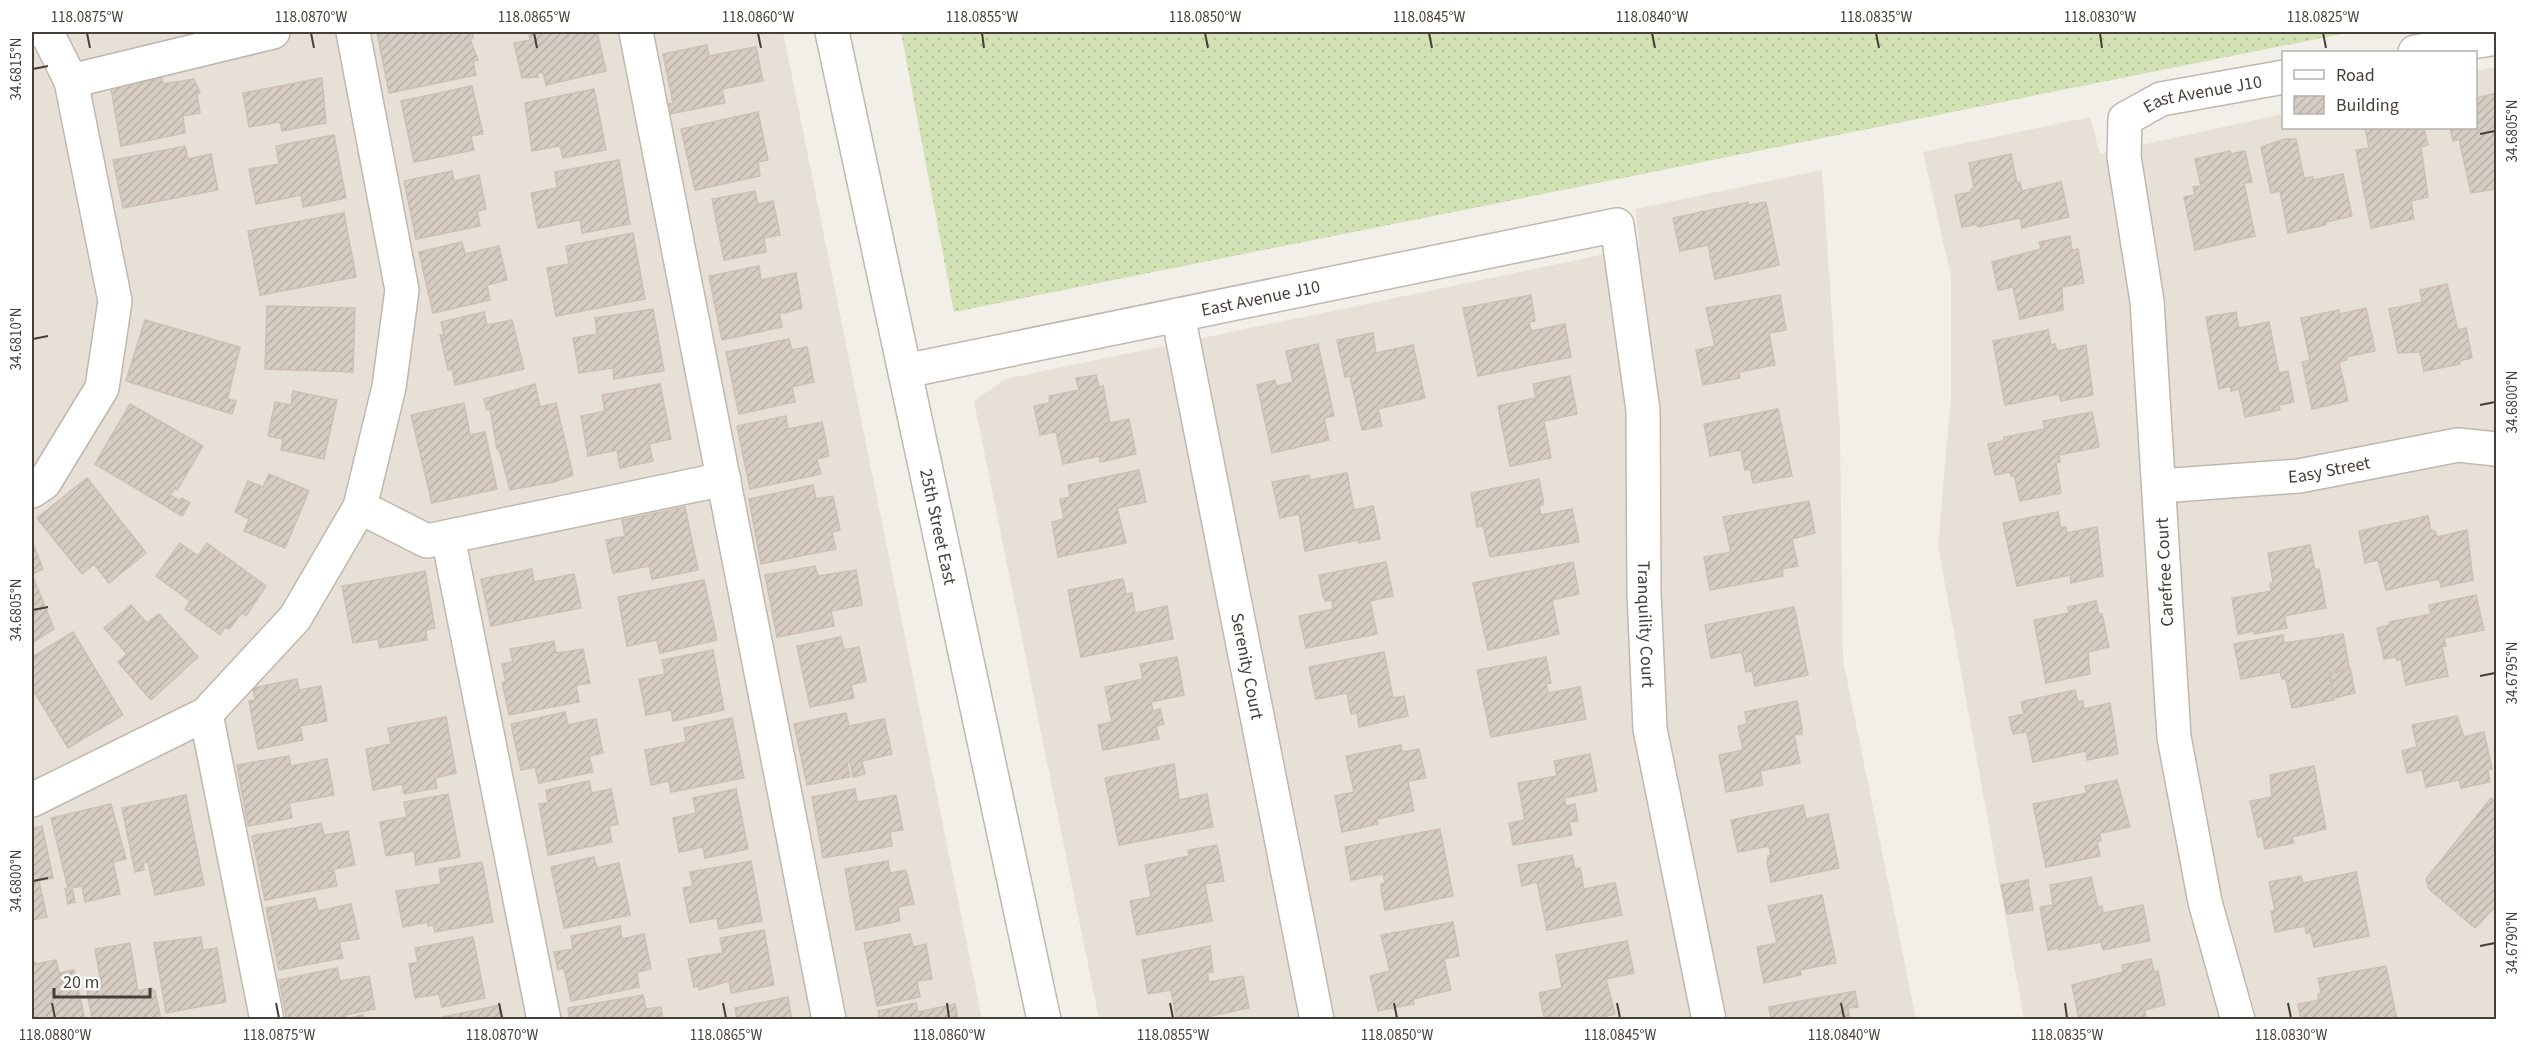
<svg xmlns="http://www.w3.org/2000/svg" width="2528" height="1051" font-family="'Source Sans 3',sans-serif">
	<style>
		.residential { fill: #e6e0d7 }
		.grass { fill: url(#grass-dots) }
		.building { fill: url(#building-hatch); stroke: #cdc0b3; stroke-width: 1.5 }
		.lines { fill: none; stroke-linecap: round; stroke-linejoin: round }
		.minor-casing { stroke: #c0b8af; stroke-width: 36 }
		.minor { stroke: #fff; stroke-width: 33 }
		.ticks { fill: none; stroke: #453f37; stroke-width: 2 }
		.labels { text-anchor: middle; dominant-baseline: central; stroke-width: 5; stroke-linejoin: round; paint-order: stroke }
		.street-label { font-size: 18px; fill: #453f37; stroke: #fff }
		.neatline { fill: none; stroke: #453f37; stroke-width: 2 }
		.ticks-label { font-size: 15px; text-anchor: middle; fill: #453f37 }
	</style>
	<defs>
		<pattern id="grass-dots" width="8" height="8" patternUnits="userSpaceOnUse" patternTransform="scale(1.5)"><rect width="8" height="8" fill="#d2e2b5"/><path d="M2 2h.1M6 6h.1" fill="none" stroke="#b6c39c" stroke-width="1.8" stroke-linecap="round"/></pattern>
		<pattern id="building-hatch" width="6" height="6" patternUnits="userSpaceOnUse" patternTransform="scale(1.5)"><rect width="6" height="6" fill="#d6ccc2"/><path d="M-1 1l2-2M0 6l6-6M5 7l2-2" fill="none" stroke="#b9b0a7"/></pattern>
	</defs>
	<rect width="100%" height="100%" fill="#f2eee8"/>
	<g class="residential">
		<polygon points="32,32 783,32 982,1019 32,1019"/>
		<polygon points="2496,67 2496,1019 2024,1019 1938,545 1951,398 1951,277 1923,152 2090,117 2100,154 2283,114 2284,128 2476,128 2476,71"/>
		<polygon points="1822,170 1840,432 1843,660 1916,1019 1099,1019 974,401 1005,379 1640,247 1635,209"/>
	</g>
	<polygon class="grass" points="901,32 2352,32 954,312"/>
	<g class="building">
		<polygon points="377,32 472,32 473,38 470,39 478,60 473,61 476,75 389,93"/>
		<polygon points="529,32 597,32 606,71 546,85 543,72 537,74 538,77 522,78 514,43 530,40"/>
		<polygon points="707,45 709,56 756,47 763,81 722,89 725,103 669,114 667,104 673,103 663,54"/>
		<polygon points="161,73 163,84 194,79 200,93 197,94 200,113 183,116 185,133 121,146 110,83"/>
		<polygon points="322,78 326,123 282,131 280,122 249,127 243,93"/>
		<polygon points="472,86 483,134 471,136 474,150 414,162 401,101"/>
		<polygon points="594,89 606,150 563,158 560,146 532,151 525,103"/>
		<polygon points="2493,94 2496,111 2496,189 2471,193 2459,139 2453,141 2450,128 2476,128 2476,98"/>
		<polygon points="758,112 768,160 758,162 760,176 695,190 681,129"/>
		<polygon points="2365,128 2424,128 2428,145 2421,147 2428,197 2411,201 2414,219 2371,228 2356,150 2369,148"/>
		<polygon points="334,135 346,198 303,207 301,195 256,204 249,169 279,164 276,146"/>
		<polygon points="2285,139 2296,139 2304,178 2313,177 2313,180 2343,174 2352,216 2326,222 2326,225 2288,233 2280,191 2271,193 2261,147"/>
		<polygon points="185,146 188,159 211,154 218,190 123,208 113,160"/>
		<polygon points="2230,151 2231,154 2245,151 2252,182 2244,183 2255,236 2195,250 2184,197 2195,195 2193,187 2201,186 2195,159"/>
		<polygon points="2011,154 2017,183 2020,182 2022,191 2061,182 2069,217 2022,228 2020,218 1978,227 1977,224 1962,227 1955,195 1971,192 1971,189 1974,188 1969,163"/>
		<polygon points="619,160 630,224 582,233 580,220 538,228 531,193 557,188 555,172"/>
		<polygon points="452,171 454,181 479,175 486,209 477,211 480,226 416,239 404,181"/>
		<polygon points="755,191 758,204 773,201 780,235 764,238 766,252 724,260 712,199"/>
		<polygon points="1748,202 1749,205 1766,202 1779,265 1715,279 1708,245 1680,251 1673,218"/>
		<polygon points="344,213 356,277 260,295 248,231"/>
		<polygon points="633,233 645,299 556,316 547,268 569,264 566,246"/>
		<polygon points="2070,236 2072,250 2078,249 2084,283 2062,287 2063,310 2020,319 2013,287 1998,290 1992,262 2041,249 2039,242"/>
		<polygon points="462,242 465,254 499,246 507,280 487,285 490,300 433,313 419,252"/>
		<polygon points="759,266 761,280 796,273 802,308 785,313 779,312 782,327 722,340 709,276"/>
		<polygon points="2447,284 2458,330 2466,328 2472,358 2459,361 2460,364 2424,371 2420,352 2398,353 2389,309 2422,302 2420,290"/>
		<polygon points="1531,295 1535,321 1529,322 1531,331 1565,324 1571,357 1478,376 1463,308"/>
		<polygon points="1780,295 1786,330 1769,333 1775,365 1739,372 1740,378 1703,385 1696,350 1715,346 1706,308"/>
		<polygon points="267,306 355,308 353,372 265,369"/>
		<polygon points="2366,308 2375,351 2346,357 2347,360 2339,362 2348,401 2312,409 2302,362 2310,360 2301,318 2339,310 2340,314"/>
		<polygon points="653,309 664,371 614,379 613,368 579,373 573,338 597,334 595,318"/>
		<polygon points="484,312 487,325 512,320 524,369 455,385 452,369 448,370 440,335 444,335 441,322"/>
		<polygon points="2236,312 2239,328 2269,322 2279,373 2288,371 2294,402 2279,405 2280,410 2245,417 2239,389 2231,391 2230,386 2219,389 2206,317"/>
		<polygon points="145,320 240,347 228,397 222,397 236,401 232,414 126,381"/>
		<polygon points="2048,330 2051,345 2055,344 2057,351 2086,345 2093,395 2061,401 2059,394 2005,405 1993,341"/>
		<polygon points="1373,333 1376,353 1413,345 1425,398 1378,409 1382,426 1362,430 1350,376 1345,377 1337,340"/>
		<polygon points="789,339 792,350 807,347 814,382 792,387 795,402 739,414 726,352"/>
		<polygon points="1318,344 1334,416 1324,418 1329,440 1272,453 1257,385 1275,380 1276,386 1293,382 1286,351"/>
		<polygon points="1096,375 1099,387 1103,386 1110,423 1129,419 1136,454 1100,462 1099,456 1063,464 1056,432 1040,435 1034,406 1050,403 1049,396 1079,390 1076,378"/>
		<polygon points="1570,376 1577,414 1544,421 1551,458 1510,466 1498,406 1536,398 1533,384"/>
		<polygon points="535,384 540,407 556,403 573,475 554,482 510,490 499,449 497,449 490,409 487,410 484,399"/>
		<polygon points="660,384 671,439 649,444 653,461 620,468 617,450 588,456 581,416 605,411 602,395"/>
		<polygon points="293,391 337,400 324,459 281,450 283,439 268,436 275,402 291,405"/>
		<polygon points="464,403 470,435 485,432 497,489 432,503 411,415"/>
		<polygon points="130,404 203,446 177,490 175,488 170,495 180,501 182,498 190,503 182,516 95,464"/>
		<polygon points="1778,409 1792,476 1753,483 1750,469 1745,470 1741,450 1710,456 1704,424"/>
		<polygon points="2092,412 2099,447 2059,455 2060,462 2056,463 2061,493 2020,501 2014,475 2011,476 2010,472 1995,475 1988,444 2004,441 2004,437 2045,429 2043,421"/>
		<polygon points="786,416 788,429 822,422 829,456 817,459 821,474 750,489 737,426"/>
		<polygon points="1139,470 1146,502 1117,508 1126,543 1058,557 1052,522 1064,519 1060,499 1070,497 1068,485"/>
		<polygon points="1347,473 1354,510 1373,506 1380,539 1359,543 1358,540 1305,551 1299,514 1280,518 1272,482 1309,475 1310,480"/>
		<polygon points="269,474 309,491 285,548 244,531 249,519 235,512 248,481 263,487"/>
		<polygon points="87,478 146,553 109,583 94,564 82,574 37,518"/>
		<polygon points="1539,479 1543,499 1543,505 1539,506 1541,515 1572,509 1579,542 1490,557 1483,526 1477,527 1471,493"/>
		<polygon points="813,485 816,499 833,496 840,530 832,532 836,549 761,564 749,499"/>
		<polygon points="1809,501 1815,533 1792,539 1798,566 1782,569 1783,576 1710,590 1704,557 1731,552 1723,517"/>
		<polygon points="685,507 698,570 652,579 649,566 613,573 606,540 625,536 622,520"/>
		<polygon points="2058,512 2061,528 2066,527 2067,533 2097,527 2103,576 2071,583 2070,575 2017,586 2003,523"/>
		<polygon points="2428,516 2431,531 2435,531 2437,537 2467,530 2473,580 2441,587 2439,579 2386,590 2378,560 2365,563 2359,531"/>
		<polygon points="32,541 43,569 32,574 54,629 32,643"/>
		<polygon points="180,543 198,556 207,543 266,586 246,616 242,613 229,629 225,627 220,635 185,609 190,601 156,576"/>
		<polygon points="2310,545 2315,570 2319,569 2326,608 2284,616 2287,628 2254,634 2254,631 2238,634 2232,598 2271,591 2270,583 2273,582 2268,553"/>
		<polygon points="1386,562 1393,596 1370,601 1377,634 1306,648 1299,616 1333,609 1332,600 1325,601 1323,597 1319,575"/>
		<polygon points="1573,562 1579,594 1552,600 1559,634 1488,650 1473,583"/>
		<polygon points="815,566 818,576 856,570 862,605 831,611 834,626 777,637 765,575"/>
		<polygon points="532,569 534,582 574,574 581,608 491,626 481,579"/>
		<polygon points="425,571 435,628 426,630 427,640 380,648 378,639 353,643 342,586"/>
		<polygon points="1123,579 1126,594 1132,593 1135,613 1167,606 1173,639 1081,657 1068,590"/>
		<polygon points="704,580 717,640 660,653 657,640 627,646 618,597"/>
		<polygon points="2476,595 2484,630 2444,638 2446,646 2442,647 2448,676 2406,685 2401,659 2397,660 2396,657 2384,659 2377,628 2390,625 2389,622 2431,614 2429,605"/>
		<polygon points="2096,601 2099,614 2102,614 2109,647 2088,652 2090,674 2046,683 2034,620 2069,613 2068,607"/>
		<polygon points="131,605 147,623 159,614 198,657 151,700 118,662 127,654 104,628"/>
		<polygon points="1794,607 1808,675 1755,686 1752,671 1746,672 1742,652 1711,658 1705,625"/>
		<polygon points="73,632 123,715 68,748 32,688 32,657"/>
		<polygon points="2343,634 2349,667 2329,673 2334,700 2292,708 2286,679 2282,679 2280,672 2241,679 2234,644 2283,635 2284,643"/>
		<polygon points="841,637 844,650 859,647 866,681 851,685 854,698 810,707 797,646"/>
		<polygon points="554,641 556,653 583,649 590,683 576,685 579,702 509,715 502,682 506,682 502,664 513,662 510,649"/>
		<polygon points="713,650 724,710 673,721 671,710 646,715 639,679 665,674 662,660"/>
		<polygon points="1384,652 1393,698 1404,696 1408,716 1359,727 1357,713 1351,714 1347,693 1316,699 1309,667"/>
		<polygon points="1177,657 1184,695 1151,702 1153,711 1160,709 1164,724 1156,726 1159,739 1103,750 1098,725 1112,722 1105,687 1143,679 1140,664"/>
		<polygon points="1546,657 1551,683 1546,684 1548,693 1580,687 1586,719 1491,737 1477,670"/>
		<polygon points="2350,668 2355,693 2334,698 2330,674"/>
		<polygon points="297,679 299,690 321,686 327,721 300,726 303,740 258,749 249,701 255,700 253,688"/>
		<polygon points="2075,690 2078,702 2083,701 2084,709 2110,703 2118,754 2087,760 2086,751 2033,762 2027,732 2013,734 2009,717 2024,714 2021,702"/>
		<polygon points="1797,701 1802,727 1802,734 1794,735 1800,763 1760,771 1763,785 1726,792 1719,755 1743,750 1738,726 1747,724 1745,712"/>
		<polygon points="565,712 568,725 596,719 603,753 589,756 593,772 539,783 535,767 521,770 511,724"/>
		<polygon points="846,713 849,726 884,719 892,754 862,761 865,774 853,777 850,762 847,763 850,777 807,785 794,724"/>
		<polygon points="2457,716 2464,737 2484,732 2492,769 2488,769 2490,782 2461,788 2459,780 2426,787 2422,770 2407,773 2402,751 2417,747 2412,725"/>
		<polygon points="446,717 456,773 435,778 437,788 404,794 402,784 373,790 366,749 391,744 388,728"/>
		<polygon points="732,718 744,778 671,792 669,781 651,785 645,750 686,742 684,728"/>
		<polygon points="1401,745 1402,752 1419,749 1426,778 1408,781 1414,811 1377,819 1378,824 1342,832 1335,796 1354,792 1346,756"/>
		<polygon points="1590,754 1597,791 1564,798 1566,806 1575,804 1578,821 1569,822 1572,835 1513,845 1509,823 1525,820 1518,783 1557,776 1554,761"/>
		<polygon points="289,756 291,766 327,759 334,795 289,803 292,818 248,826 237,765"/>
		<polygon points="1174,764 1179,800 1207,794 1213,827 1119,845 1105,778"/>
		<polygon points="2314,766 2326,829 2292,837 2294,843 2265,849 2262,836 2258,837 2250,801 2272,797 2270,775"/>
		<polygon points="2117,780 2130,827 2100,833 2101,841 2097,841 2100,856 2046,867 2033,804 2087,793 2085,786"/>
		<polygon points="589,781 592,793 611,789 618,824 609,826 612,842 548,855 539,804 548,803 546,790"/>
		<polygon points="736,789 748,849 705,858 703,847 679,852 673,818 696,813 693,798"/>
		<polygon points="855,789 857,802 896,795 903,830 890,832 892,846 823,858 812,797"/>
		<polygon points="448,794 460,857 416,865 414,851 386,856 380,822 407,817 404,802"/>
		<polygon points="186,795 204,885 155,895 148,862 143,863 144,870 135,872 122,808"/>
		<polygon points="2491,798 2496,802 2496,848 2492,853 2496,857 2496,906 2475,928 2429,889 2426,879"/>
		<polygon points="111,804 126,859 113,862 120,894 85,902 82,886 72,888 75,902 68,904 65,889 68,888 51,818"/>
		<polygon points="1803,805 1806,819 1828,814 1839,868 1771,882 1767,862 1768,856 1771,855 1769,846 1738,852 1731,820"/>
		<polygon points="321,823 324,835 348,831 355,865 319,872 334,871 337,886 265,900 252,836"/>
		<polygon points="42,826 53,878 39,881 47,917 32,920 32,829"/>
		<polygon points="1440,829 1453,896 1385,910 1381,890 1381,884 1385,883 1383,874 1351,880 1345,847"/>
		<polygon points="1217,845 1224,881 1205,884 1212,921 1137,935 1130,901 1151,897 1145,865 1189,856 1188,850"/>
		<polygon points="1572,855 1575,869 1580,868 1584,889 1615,883 1622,915 1547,930 1537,882 1522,886 1518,865"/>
		<polygon points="594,857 597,868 619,863 630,915 564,928 551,867"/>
		<polygon points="751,861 762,921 719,929 717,918 690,923 683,888 693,886 690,872"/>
		<polygon points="888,861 890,873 906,870 914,904 898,907 900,921 856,930 845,869"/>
		<polygon points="482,862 493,922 435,932 433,925 428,926 428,922 403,927 396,891 441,884 439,869"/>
		<polygon points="2356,872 2369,936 2314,947 2311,933 2306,933 2305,926 2275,932 2271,911 2275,910 2269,882 2301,876 2303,883"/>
		<polygon points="2091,877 2098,907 2102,906 2103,913 2143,905 2150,941 2103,950 2101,942 2059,950 2058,948 2048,950 2040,907 2053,905 2050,885"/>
		<polygon points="2028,880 2033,910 2007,914 2001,885"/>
		<polygon points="1822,895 1836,963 1800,970 1801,975 1764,983 1757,947 1777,943 1768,906"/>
		<polygon points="315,898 318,911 351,904 359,939 339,942 343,958 279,970 266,908"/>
		<polygon points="1453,922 1459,956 1444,959 1451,990 1413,999 1414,1004 1378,1011 1370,976 1390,971 1381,935"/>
		<polygon points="620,926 622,939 644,934 651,969 637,972 639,987 571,1001 564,968 558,970 554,952 573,949 571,936"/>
		<polygon points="764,930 774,985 731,993 729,981 699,990 699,986 694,987 688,959 723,953 720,938"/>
		<polygon points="910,934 913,947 926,944 932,979 917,981 920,997 877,1006 864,943"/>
		<polygon points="201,937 203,950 217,948 226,1002 166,1013 154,943"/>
		<polygon points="473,937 485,998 442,1007 439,994 415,998 409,964 418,962 415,948"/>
		<polygon points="1627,941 1634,973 1606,979 1615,1014 1589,1020 1545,1020 1539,993 1562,988 1556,955"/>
		<polygon points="130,943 138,991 152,988 153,992 155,991 161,1020 92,1020 86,985 101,982 95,949"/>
		<polygon points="1210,946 1213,972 1207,973 1209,982 1243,976 1249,1008 1192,1020 1177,1020 1171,990 1148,994 1142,960"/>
		<polygon points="2151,959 2154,972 2158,971 2165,1005 2144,1010 2146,1017 2143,1020 2079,1020 2072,985 2123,972 2122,965"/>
		<polygon points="56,960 59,973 74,970 85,1020 32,1020 32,963 35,962 36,964"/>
		<polygon points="2386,966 2397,1020 2301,1020 2298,1004 2319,1000 2318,994 2321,993 2318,978"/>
		<polygon points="337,968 340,981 369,976 375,1009 345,1015 346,1019 363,1015 364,1020 287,1020 279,980"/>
		<polygon points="1855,991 1858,1007 1848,1008 1850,1020 1771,1020 1769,1007"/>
		<polygon points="643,995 646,1009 661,1007 663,1020 570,1020 568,1008"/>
		<polygon points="788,997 792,1020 737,1020 735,1008"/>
		<polygon points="916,1003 918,1012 955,1004 958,1020 880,1020 878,1011"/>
		<polygon points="500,1005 503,1020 444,1020 443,1017"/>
	</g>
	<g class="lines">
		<g class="minor-casing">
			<g id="minor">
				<polyline points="636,32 829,1020"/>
				<path id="s1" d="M832,32L1044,1020"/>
				<polyline points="2415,52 2496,38"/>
				<polyline points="71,81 273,32"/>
				<path id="s2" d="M1178,315L1317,1020"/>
				<path id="s3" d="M905,371L1617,225L1643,410L1644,593L1650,729L1709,1020"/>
				<path id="s4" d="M2160,486L2299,476L2458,445L2496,449"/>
				<polyline points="32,491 44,483 102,388 115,301 71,81 48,35 43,32"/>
				<polyline points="360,507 427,541 724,479"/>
				<polyline points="448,537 544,1020"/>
				<polyline points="206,714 267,1020"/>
				<polyline points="32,800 206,714 295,618 360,507 389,387 402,290 353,32"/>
				<path id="s5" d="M2238,1020L2205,902L2174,737L2147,301L2124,157L2125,119L2161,99L2284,77"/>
			</g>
		</g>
		<use href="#minor" class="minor"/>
	</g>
	<path class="ticks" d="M87,33L90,48M311,33L314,48M534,33L537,48M758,33L761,48M982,33L984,48M1205,33L1208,48M1429,33L1432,48M1652,33L1655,48M1876,33L1879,48M2100,33L2102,48M2323,33L2326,48M33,69L48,66M2480,134L2495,131M33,339L48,336M2480,405L2495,402M33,610L48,607M2480,676L2495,673M33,881L48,878M2480,946L2495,943M52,1003L55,1018M276,1003L279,1018M499,1003L502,1018M723,1003L726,1018M947,1003L949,1018M1170,1003L1173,1018M1394,1003L1397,1018M1617,1003L1620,1018M1841,1003L1844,1018M2065,1003L2067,1018M2288,1003L2291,1018"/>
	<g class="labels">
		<g class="street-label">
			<text stroke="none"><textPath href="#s5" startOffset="994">East Avenue J10</textPath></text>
			<text stroke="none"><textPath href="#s3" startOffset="363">East Avenue J10</textPath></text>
			<text stroke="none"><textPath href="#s4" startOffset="170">Easy Street</textPath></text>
			<text stroke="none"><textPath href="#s1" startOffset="506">25th Street East</textPath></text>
			<text transform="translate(2165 572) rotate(-93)">Carefree Court</text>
			<text stroke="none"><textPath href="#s3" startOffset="1128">Tranquility Court</textPath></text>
			<text stroke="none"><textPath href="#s2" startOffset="358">Serenity Court</textPath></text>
		</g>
	</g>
	<rect width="2528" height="1051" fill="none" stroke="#ffffff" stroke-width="66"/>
	<rect x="2282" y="51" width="195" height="78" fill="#ffffff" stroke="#b5b2af" stroke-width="1.5"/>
	<rect x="2294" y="70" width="30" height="9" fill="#ffffff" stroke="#b5b2af" stroke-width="1.5"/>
	<text x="2336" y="81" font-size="18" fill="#453f37">Road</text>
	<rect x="2294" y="96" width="30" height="18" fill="url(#building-hatch)" stroke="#b5b2af" stroke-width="1.5"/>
	<text x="2336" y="111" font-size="18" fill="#453f37">Building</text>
	<path d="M54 988v9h96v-9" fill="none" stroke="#453f37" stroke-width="3"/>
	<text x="63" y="988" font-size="18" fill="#453f37" stroke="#ffffff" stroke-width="4.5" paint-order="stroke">20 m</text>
	<rect x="33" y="33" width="2462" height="985" class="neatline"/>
	<g class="ticks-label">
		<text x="87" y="22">118.0875°W</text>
		<text x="311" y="22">118.0870°W</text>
		<text x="534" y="22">118.0865°W</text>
		<text x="758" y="22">118.0860°W</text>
		<text x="982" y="22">118.0855°W</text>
		<text x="1205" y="22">118.0850°W</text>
		<text x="1429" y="22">118.0845°W</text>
		<text x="1652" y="22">118.0840°W</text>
		<text x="1876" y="22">118.0835°W</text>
		<text x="2100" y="22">118.0830°W</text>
		<text x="2323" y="22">118.0825°W</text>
		<text transform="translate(16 69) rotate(-90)" y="5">34.6815°N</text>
		<text transform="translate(2512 131) rotate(-90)" y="5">34.6805°N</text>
		<text transform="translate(16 339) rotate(-90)" y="5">34.6810°N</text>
		<text transform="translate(2512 402) rotate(-90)" y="5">34.6800°N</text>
		<text transform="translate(16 610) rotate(-90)" y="5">34.6805°N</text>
		<text transform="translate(2512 673) rotate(-90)" y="5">34.6795°N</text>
		<text transform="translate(16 881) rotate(-90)" y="5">34.6800°N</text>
		<text transform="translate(2512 943) rotate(-90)" y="5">34.6790°N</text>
		<text x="55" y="1040">118.0880°W</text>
		<text x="279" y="1040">118.0875°W</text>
		<text x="502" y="1040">118.0870°W</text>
		<text x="726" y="1040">118.0865°W</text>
		<text x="949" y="1040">118.0860°W</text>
		<text x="1173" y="1040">118.0855°W</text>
		<text x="1397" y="1040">118.0850°W</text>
		<text x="1620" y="1040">118.0845°W</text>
		<text x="1844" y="1040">118.0840°W</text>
		<text x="2067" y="1040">118.0835°W</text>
		<text x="2291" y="1040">118.0830°W</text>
	</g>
</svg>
